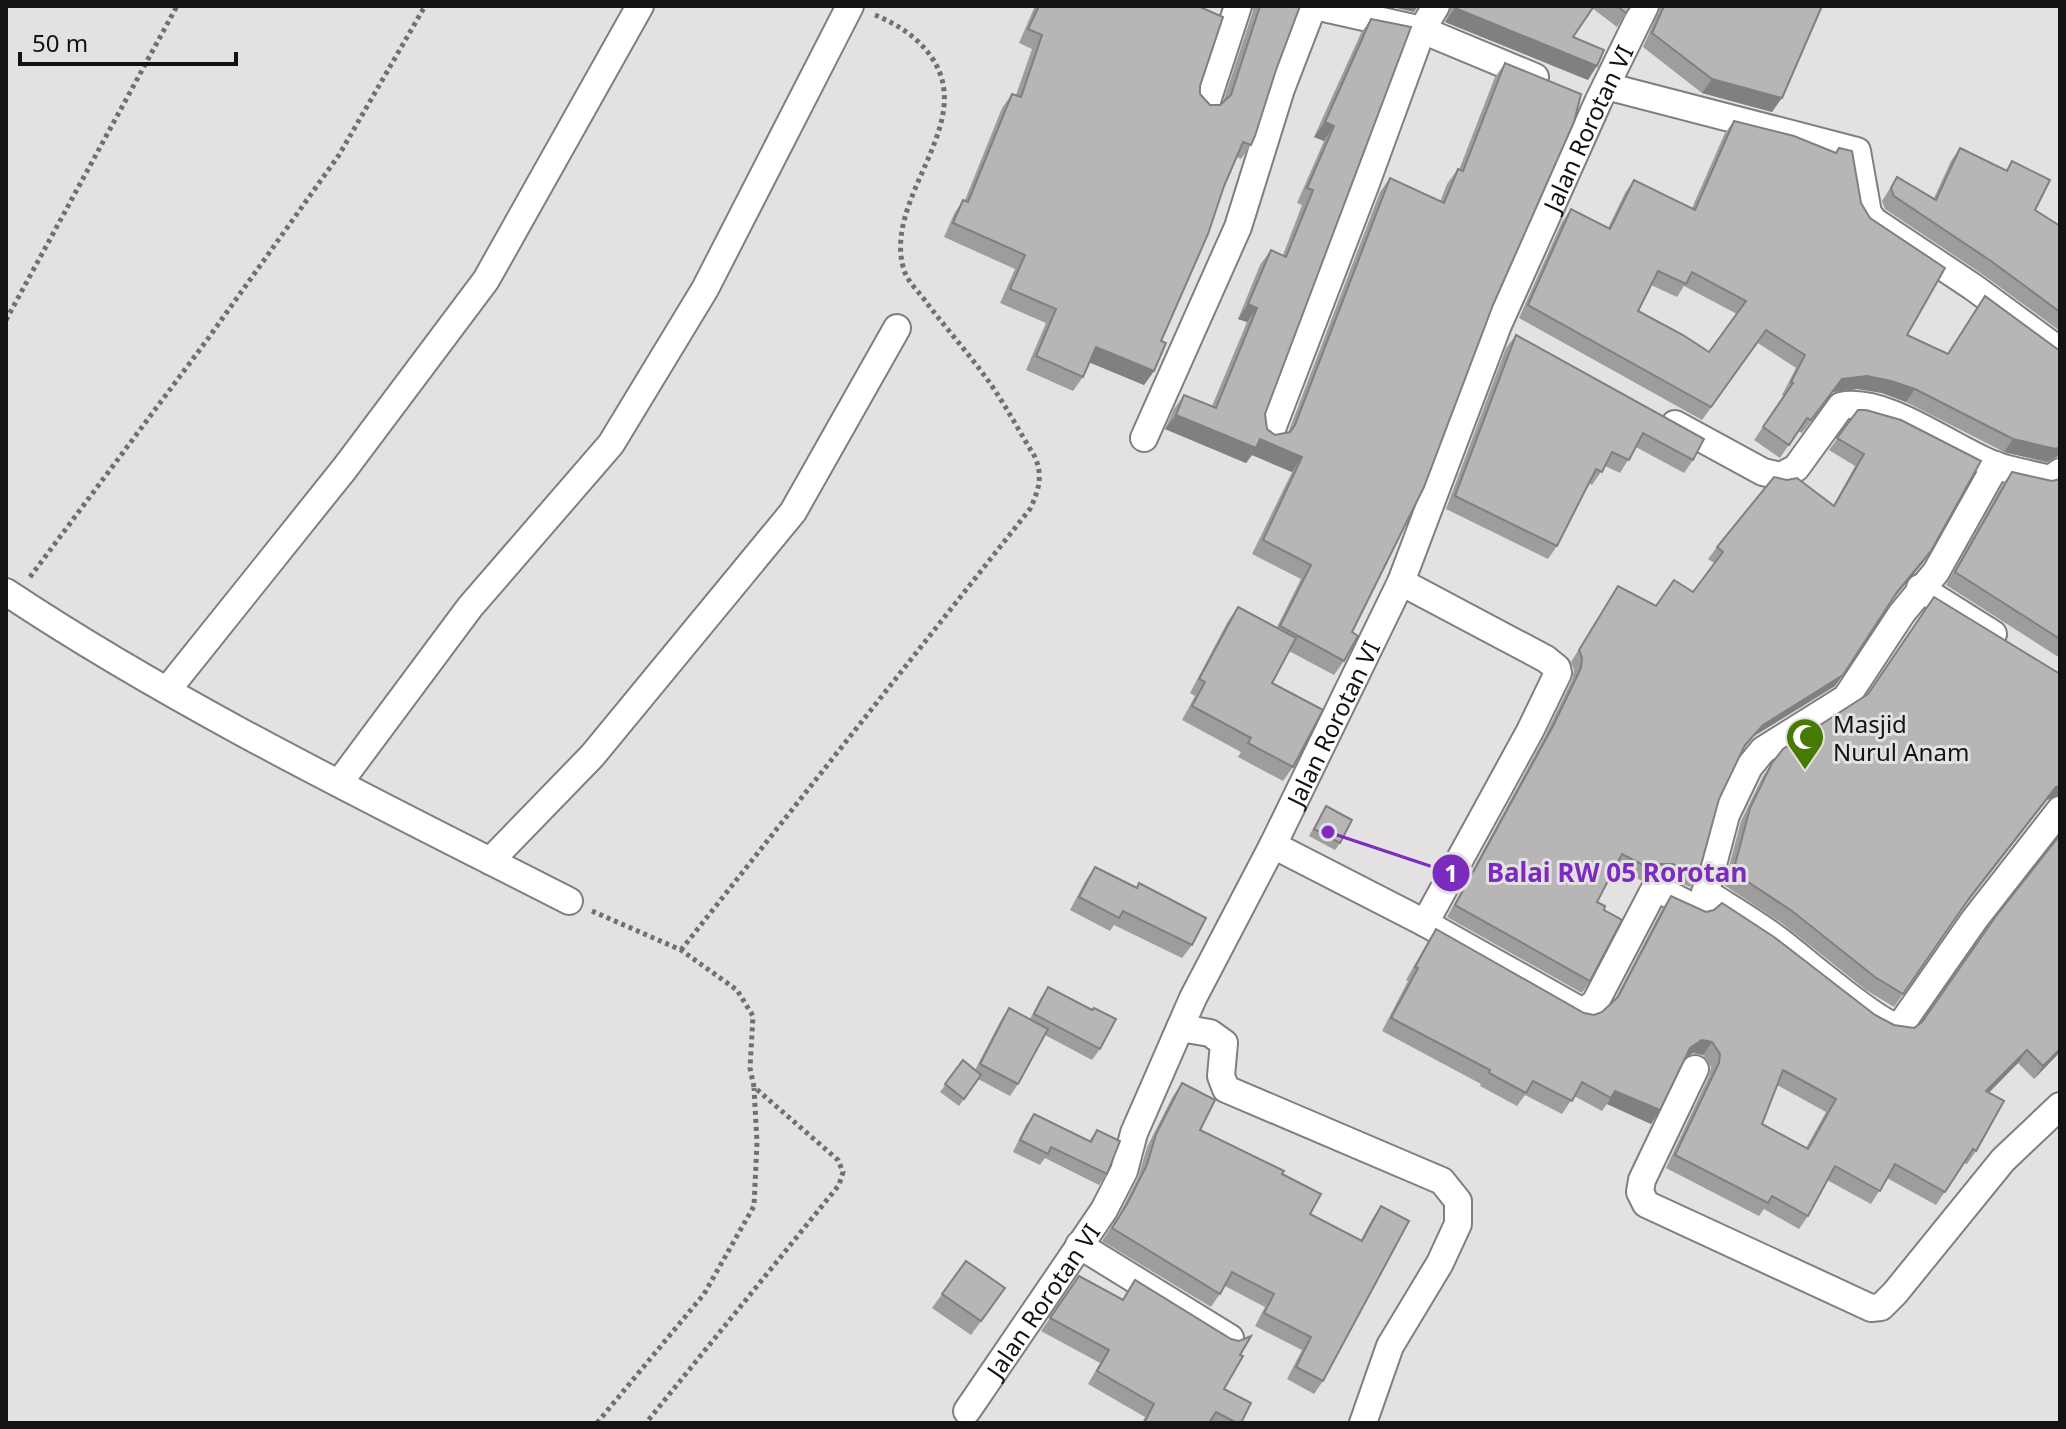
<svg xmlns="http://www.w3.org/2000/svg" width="2066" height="1429" font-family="'Noto Sans',sans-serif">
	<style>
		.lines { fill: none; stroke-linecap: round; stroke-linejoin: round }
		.street-casing { stroke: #807e80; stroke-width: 30 }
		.path { stroke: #717071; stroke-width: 5; stroke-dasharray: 4 4; stroke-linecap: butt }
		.street { stroke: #fff; stroke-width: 26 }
		.wall { fill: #9e9c9d; fill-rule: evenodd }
		.shaded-wall { fill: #817f80 }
		.building { fill: #b8b5b7; stroke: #817f80; stroke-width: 2; fill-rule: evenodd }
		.labels { text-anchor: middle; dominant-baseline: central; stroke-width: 6; stroke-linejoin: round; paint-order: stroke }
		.street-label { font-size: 24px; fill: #131313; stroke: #e4e1e3 }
		.poi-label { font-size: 24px; fill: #131313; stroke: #e4e1e3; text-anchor: start }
		.leader { fill: none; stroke: #7b2cbf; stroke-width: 3 }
		.callout-dot { fill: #7b2cbf; stroke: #e4e1e3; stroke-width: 3 }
		.mark-label { font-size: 24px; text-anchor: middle; font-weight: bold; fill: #fff }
		.callout-label { font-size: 26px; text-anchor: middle; font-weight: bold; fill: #7b2cbf; stroke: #e4e1e3; stroke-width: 6; stroke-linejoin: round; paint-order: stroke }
	</style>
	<rect width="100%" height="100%" fill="#e4e1e3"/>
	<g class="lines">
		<g class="street-casing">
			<g id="street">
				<polyline points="1315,6 1422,30 1535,77"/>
				<polyline points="1606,86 1857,151 1868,213 1874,221 1973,287 2060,351"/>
				<polyline points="1206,104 1238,6"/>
				<path d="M1675,424L1763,472L1781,476L1796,468L1841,406C1886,396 1955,451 1997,466C2013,471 2030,474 2046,478L2053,477L2060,472"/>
				<polyline points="1270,434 1365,186 1422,30 1436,6"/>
				<polyline points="1144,438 1238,227 1281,89 1313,6"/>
				<polyline points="1401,582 1546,659 1557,668 1558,673 1530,731 1425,923"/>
				<polyline points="1920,588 1993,634"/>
				<path d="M6,592C182,709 381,805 569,901"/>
				<polyline points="168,689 345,468 486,280 640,6"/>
				<polyline points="339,783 470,607 611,444 705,289 850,6"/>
				<polyline points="1273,845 1425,923 1583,1012 1595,1003 1653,892 1664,892 1697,909 1702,906 1726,815 1749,767 1763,750 1846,698 1902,613 1936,572 1996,465"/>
				<polyline points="490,861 592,756 793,512 897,328"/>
				<path d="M1705,892C1728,907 1752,921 1774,937C1797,953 1879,1027 1900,1026L1974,920L2060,810"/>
				<polyline points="1180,1028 1210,1033 1224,1043 1221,1076 1226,1089 1442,1181 1458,1201 1458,1224 1440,1263 1390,1346 1363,1423"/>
				<polyline points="1695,1069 1642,1180 1640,1192 1646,1204 1871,1308 1881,1307 1895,1293 2003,1160 2060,1106"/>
				<polyline points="1079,1245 1230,1338"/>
				<path id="s1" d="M967,1411L1104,1210L1124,1171L1134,1133L1193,998L1273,845L1401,582L1498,325L1598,102L1645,6"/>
			</g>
		</g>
		<g class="path">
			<polyline points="6,320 177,6"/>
			<polyline points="30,577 207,340 339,155 425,6"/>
			<polyline points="592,911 681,950 737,990 753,1016 750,1068 754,1087 838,1160 843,1172 839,1185 646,1423"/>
			<path d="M681,950L1030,509C1039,490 1043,476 1035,457C1019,431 1005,404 987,379C968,353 946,328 926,302C920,293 909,283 905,273C879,200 978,126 932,58C918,37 897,24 875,15"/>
			<polyline points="597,1423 704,1294 754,1206 757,1142 754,1088"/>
		</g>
		<use href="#street" class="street"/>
	</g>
	<g class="wall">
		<polygon points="1035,6 1198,6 1200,94 1210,105 1220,105 1223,102 1253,11 1252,6 1300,6 1276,70 1251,145 1241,159 1237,157 1161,341 1154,371 1144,385 1089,362 1083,377 1073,391 1026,370 1046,323 1000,303 1015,269 944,237 954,214 963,200 965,200 1002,108 1012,94 1016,95 1032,49 1019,43"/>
		<polygon points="1452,6 1631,6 1617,27 1592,8 1573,37 1588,80 1445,22"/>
		<polygon points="1661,6 1822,6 1772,112 1702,93 1643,47"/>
		<polygon points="1371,19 1265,414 1267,429 1275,435 1288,433 1380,192 1390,178 1440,202 1447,184 1458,169 1459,170 1495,77 1505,63 1493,305 1352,632 1344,661 1334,675 1289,651 1272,683 1293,767 1283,781 1238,757 1241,752 1182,720 1195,696 1190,693 1228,621 1238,607 1277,627 1301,579 1252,554 1292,472 1252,455 1246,463 1165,429 1174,409 1184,395 1212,406 1247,322 1238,319 1260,265 1271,250 1283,255 1302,205 1297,203 1324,141 1314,137 1361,33"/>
		<path d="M1734,121L1835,153L1839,148L1861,203L1907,335L1948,354L1985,296L2058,456L2047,462L2004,452L1906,402L1882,393L1858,389L1833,392L1802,433L1798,431L1780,458L1754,440L1784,396L1782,395L1796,368L1758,343L1702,420L1519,318L1562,222L1571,209L1608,228L1625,193L1634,180L1692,208L1725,133ZM1651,285L1677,297L1684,286L1737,314L1709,352L1638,311Z"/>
		<polygon points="1960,148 2006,170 2012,161 2035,210 2060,226 2060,331 1982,274 1885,209 1882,201 1897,177 1934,198 1951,161"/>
		<polygon points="1516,335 1693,460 1684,473 1636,447 1620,473 1605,466 1592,485 1589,483 1557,546 1548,559 1446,509 1506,348"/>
		<polygon points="1858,410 1931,551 1891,601 1835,686 1754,736 1742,750 1719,799 1698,876 1690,887 1665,876 1652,876 1642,881 1615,866 1597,902 1604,910 1590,981 1582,993 1447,917 1544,738 1572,680 1574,670 1571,662 1618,586 1656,606 1693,592 1714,563 1708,559 1717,547 1833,506 1855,466 1829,450"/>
		<polygon points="2012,472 2052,481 2060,479 2060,658 1946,585 2003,484"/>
		<polygon points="2060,691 2060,795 2047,800 1962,910 1894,1007 1866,990 1783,924 1724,885 1741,821 1763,776 1772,763"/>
		<polygon points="1326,806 1340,843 1335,850 1309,836"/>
		<polygon points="1095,867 1136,888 1139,883 1192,945 1182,958 1114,925 1110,931 1070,910 1086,880"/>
		<path d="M1671,896L1894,1025L2060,1052L2034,1079L2018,1063L1989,1093L1976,1151L1967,1164L1964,1163L1936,1205L1887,1178L1871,1204L1827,1180L1808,1216L1799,1229L1764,1209L1759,1216L1666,1168L1709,1076L1711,1067L1703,1055L1693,1053L1685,1058L1651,1124L1607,1104L1602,1111L1574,1096L1562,1114L1525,1095L1517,1106L1480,1086L1481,1084L1382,1031L1408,981L1406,980L1427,943L1436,929L1584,1013L1594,1015L1602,1012L1614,1001L1662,909ZM1777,1085L1826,1112L1806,1148L1762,1124Z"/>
		<polygon points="1048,987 1100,1049 1092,1060 1045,1035 1018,1084 1010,1096 978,1079 959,1106 940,1092 963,1060 975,1070 1001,1020 1009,1008 1030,1019 1040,999"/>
		<polygon points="1182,1083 1200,1130 1282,1174 1310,1214 1361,1240 1372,1219 1381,1206 1323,1381 1314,1394 1287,1379 1302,1350 1255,1326 1265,1307 1225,1286 1211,1307 1102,1241 1118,1217 1138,1178 1147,1147 1173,1096"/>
		<polygon points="1034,1114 1089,1141 1097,1130 1107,1174 1099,1185 1045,1158 1040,1165 1013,1152 1026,1125"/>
		<polygon points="966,1261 1005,1288 971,1335 932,1308"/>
		<polygon points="1079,1276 1122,1300 1135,1280 1240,1355 1224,1389 1241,1423 1142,1423 1145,1417 1088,1384 1100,1363 1041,1331"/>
	</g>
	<g class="shaded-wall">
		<polygon points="1388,6 1418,6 1414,12"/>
		<polygon points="1455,8 1597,66 1588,80 1445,22"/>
		<polygon points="1712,79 1782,98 1772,112 1702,93"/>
		<polygon points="1325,122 1334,126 1324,141 1314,137"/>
		<polygon points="1248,304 1257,308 1247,322 1238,319"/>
		<polygon points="1096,347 1154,371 1144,385 1086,361"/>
		<polygon points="1867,376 1891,381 1915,389 1906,402 1882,393 1858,389 1833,392 1802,433 1842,379"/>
		<polygon points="1176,415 1260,439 1302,457 1292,472 1252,455 1246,463 1165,429"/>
		<polygon points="2013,439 2060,447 2060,457 2058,456 2047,462 2004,452"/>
		<polygon points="1931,551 1923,563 1889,604 1897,592"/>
		<polygon points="1843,675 1835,686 1754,736 1737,757 1745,745 1763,725"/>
		<polygon points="2060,786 2060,795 2047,800 1961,910 2056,787"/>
		<polygon points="1660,864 1673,864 1665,876 1652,876 1642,881 1651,869"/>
		<polygon points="1702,1040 1712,1042 1703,1055 1693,1053 1681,1061 1690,1048"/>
		<polygon points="2060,1049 2060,1052 2034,1079 2043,1066"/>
		<polygon points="2027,1050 2018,1063 1977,1104 1986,1091"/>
		<polygon points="1615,1091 1660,1110 1651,1124 1607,1104"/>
	</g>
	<g class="building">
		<polygon points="1039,6 1198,6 1223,17 1200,86 1200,94 1210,105 1220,105 1231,95 1260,6 1300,6 1276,70 1255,136 1251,145 1243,142 1224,186 1208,234 1161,341 1166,343 1154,371 1096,347 1083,377 1036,356 1056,309 1010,289 1025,255 953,223 963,200 968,202 1012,94 1021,97 1042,35 1028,29"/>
		<polygon points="1456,6 1594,6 1573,37 1604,50 1597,66 1455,8"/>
		<polygon points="1617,6 1631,6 1626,13"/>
		<polygon points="1664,6 1822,6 1782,98 1712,79 1652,33"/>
		<polygon points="1371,19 1411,27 1265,414 1267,429 1275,435 1290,432 1295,425 1390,178 1444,203 1458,169 1463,171 1505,63 1581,94 1574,122 1493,305 1424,487 1352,632 1358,636 1344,661 1280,626 1311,565 1263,540 1302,457 1260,439 1256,448 1176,415 1184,395 1216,408 1257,308 1248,304 1271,250 1286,257 1313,190 1307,188 1334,126 1325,122"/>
		<path d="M1734,121L1794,136L1836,153L1839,148L1852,151L1861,203L1870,218L1945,268L1907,335L1948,354L1985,296L2060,351V447L2056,449L2013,439L1915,389L1891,381L1867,376L1842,379L1811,420L1807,418L1789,445L1763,427L1793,383L1791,382L1805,355L1766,330L1711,407L1528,305L1571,209L1610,229L1634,180L1695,210ZM1658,271L1686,284L1692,272L1746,301L1709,352L1683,335L1638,311Z"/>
		<polygon points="1960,148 2007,171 2012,161 2050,180 2035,210 2060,226 2060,312 1991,261 1894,196 1891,188 1897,177 1936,200"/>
		<polygon points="1516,335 1704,439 1693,460 1643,433 1629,460 1612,452 1602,472 1596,469 1557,546 1455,496"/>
		<polygon points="1858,410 1866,410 1901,420 1981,461 1931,551 1897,592 1843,675 1763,725 1745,745 1719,799 1698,876 1673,864 1660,864 1651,869 1622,854 1597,902 1605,906 1604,910 1622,920 1590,981 1455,905 1553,726 1581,668 1582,658 1579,650 1618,586 1656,606 1674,580 1693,592 1723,552 1717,547 1774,477 1787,480 1797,478 1834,506 1864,454 1837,438"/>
		<polygon points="2012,472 2052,481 2060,479 2060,639 1955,572"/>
		<polygon points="1934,597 2060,674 2060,786 2056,787 1970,897 1903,994 1875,977 1792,911 1733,872 1750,808 1772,763 1783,749 1868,694"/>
		<polygon points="1238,607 1296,638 1272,683 1323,710 1293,767 1248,743 1251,738 1192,706 1205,682 1199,679"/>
		<polygon points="1326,806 1352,820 1340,843 1314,829"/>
		<path d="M2060,835V1049L2043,1066L2027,1050L1986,1091L2004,1101L1976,1151L1973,1149L1945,1192L1895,1164L1880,1191L1835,1166L1808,1216L1772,1196L1768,1203L1675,1155L1719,1063L1720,1054L1712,1042L1702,1040L1690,1048L1660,1110L1615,1091L1611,1098L1582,1082L1572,1101L1533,1081L1526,1093L1489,1073L1490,1070L1391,1018L1418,968L1415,967L1436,929L1584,1013L1594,1015L1602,1012L1618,997L1671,896L1706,912L1714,910L1722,903L1774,937L1875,1015L1894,1025L1914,1028L1922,1022L1996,916ZM1783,1070L1836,1099L1808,1149L1762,1124Z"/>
		<polygon points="1095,867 1137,888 1139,883 1206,918 1192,945 1123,911 1119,918 1079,897"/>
		<polygon points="1048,987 1092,1010 1094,1008 1116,1019 1100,1049 1034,1014"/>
		<polygon points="1009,1008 1048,1029 1018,1084 980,1064"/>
		<polygon points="963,1060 981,1075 964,1099 945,1084"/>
		<polygon points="1182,1083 1215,1100 1200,1130 1284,1171 1282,1174 1321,1194 1310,1214 1362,1241 1381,1206 1409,1221 1323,1381 1296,1367 1311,1337 1264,1313 1274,1294 1232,1272 1220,1294 1112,1228 1127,1204 1147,1165 1156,1134"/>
		<polygon points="1034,1114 1091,1142 1097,1130 1120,1141 1107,1174 1051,1147 1048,1154 1020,1140"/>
		<polygon points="966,1261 1005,1288 981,1321 942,1294"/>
		<polygon points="1079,1276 1123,1300 1135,1280 1231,1339 1239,1341 1251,1336 1240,1355 1243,1356 1224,1389 1251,1403 1241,1423 1237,1423 1216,1412 1209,1423 1144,1423 1154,1404 1097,1371 1109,1350 1050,1318"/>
	</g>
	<defs>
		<g id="mosque-pin" transform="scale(2)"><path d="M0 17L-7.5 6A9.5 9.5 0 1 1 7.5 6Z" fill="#477a05" stroke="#e4e1e3"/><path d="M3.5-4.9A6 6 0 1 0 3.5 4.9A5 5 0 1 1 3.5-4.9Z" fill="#fff"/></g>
	</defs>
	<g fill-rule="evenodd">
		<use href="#mosque-pin" x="1805" y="737"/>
	</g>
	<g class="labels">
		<g class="street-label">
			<text stroke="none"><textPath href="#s1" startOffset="1430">Jalan Rorotan VI</textPath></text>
			<text stroke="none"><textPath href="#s1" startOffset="782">Jalan Rorotan VI</textPath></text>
			<text stroke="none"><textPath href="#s1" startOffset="134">Jalan Rorotan VI</textPath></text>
		</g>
		<g class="poi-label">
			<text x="1833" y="723">Masjid<tspan x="1833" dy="28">Nurul Anam</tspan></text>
		</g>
	</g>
	<path class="leader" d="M1328 832L1451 873"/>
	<g class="callout-dot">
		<circle cx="1328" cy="832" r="8"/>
		<circle cx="1451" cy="873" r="20"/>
	</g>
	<g class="mark-label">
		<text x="1451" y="882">1</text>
	</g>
	<g class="callout-label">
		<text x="1617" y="882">Balai RW 05 Rorotan</text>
	</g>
	<rect width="2066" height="1429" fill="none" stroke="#131313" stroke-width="16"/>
	<path d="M20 52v12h216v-12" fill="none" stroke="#131313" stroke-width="4"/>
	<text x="32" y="52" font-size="24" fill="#131313" stroke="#e4e1e3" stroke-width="6" paint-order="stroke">50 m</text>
</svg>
